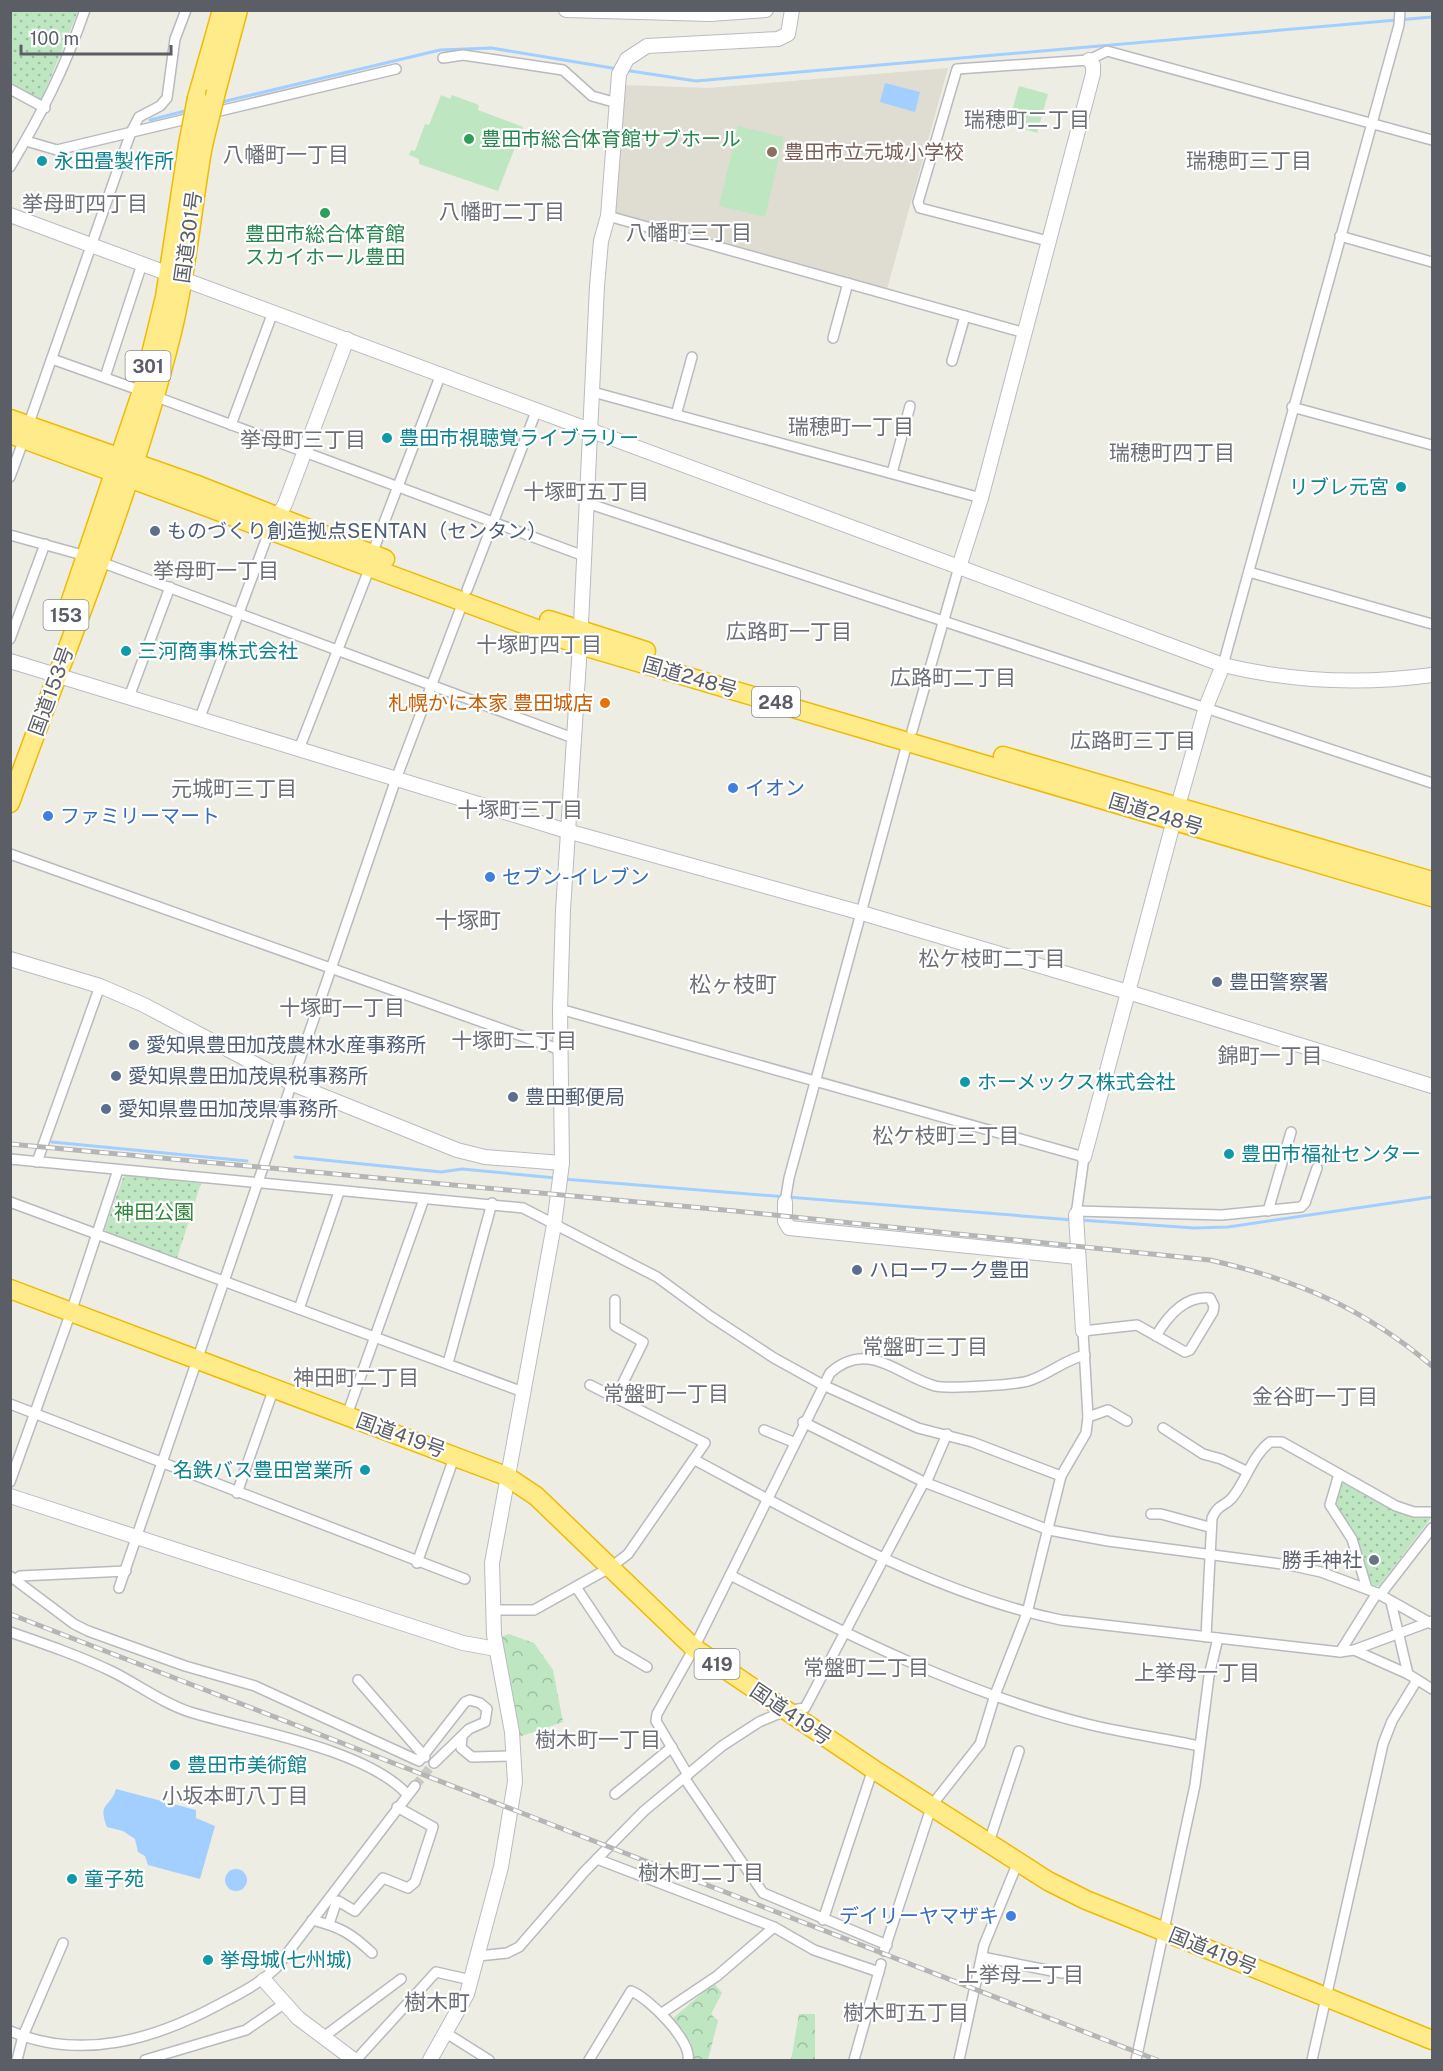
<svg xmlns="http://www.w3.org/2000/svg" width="1443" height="2071" font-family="'Public Sans','Noto Sans JP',sans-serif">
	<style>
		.education { fill: #dfdcd1 }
		.forest { fill: url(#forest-crowns) }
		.park { fill: url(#park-dots) }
		.garden { fill: #bee7c1 }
		.water { fill: #a2cfff }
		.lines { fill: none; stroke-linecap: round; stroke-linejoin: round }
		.stream { stroke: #a2cfff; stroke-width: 3 }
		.street-tunnel { stroke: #c9c9c3; stroke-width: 9; stroke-dasharray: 9 4.5; stroke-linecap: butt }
		.street-casing { stroke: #b8bac0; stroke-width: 12 }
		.secondary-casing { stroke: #b8bbc2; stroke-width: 16 }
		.highway-casing { stroke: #f1ba00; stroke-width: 21 }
		.street { stroke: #fff; stroke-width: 9 }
		.secondary { stroke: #fff; stroke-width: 14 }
		.highway { stroke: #ffeb89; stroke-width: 18 }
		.rail-casing { stroke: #b4b5b5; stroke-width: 5 }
		.rail { stroke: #fff; stroke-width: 3; stroke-dasharray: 9; stroke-linecap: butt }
		.highway-bridge-casing { stroke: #f1ba00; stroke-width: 21; stroke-linecap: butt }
		.highway-bridge { stroke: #ffeb89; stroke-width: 18 }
		.leisure-dot { fill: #2e9e5b; stroke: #fff; stroke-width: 2 }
		.education-dot { fill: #8d6e63; stroke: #fff; stroke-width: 2 }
		.culture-dot { fill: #0f9aa8; stroke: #fff; stroke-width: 2 }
		.service-dot { fill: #5c6f8a; stroke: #fff; stroke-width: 2 }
		.food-dot { fill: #e8710a; stroke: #fff; stroke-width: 2 }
		.shop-dot { fill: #3f7fe0; stroke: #fff; stroke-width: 2 }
		.worship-dot { fill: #6b7280; stroke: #fff; stroke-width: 2 }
		.labels { text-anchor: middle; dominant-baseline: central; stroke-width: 4.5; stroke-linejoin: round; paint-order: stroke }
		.shield { fill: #fff; stroke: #8c8e92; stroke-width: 1.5 }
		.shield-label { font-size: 18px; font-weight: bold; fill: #5b5e64 }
		.leisure-label { font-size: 20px; fill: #27864d; stroke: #fff; text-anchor: start }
		.education-label { font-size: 20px; fill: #785e54; stroke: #fff; text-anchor: start }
		.culture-label { font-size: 20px; fill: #0d838f; stroke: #fff; text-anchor: start }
		.street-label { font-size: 20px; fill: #5b5e64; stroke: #fff }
		.service-label { font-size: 20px; fill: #4e5e75; stroke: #fff; text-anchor: start }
		.food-label { font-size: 20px; fill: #c56008; stroke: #fff; text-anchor: end }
		.shop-label { font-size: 20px; fill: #366cbe; stroke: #fff; text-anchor: start }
		.park-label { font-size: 20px; fill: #30863c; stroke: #fff }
		.worship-label { font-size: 20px; fill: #5b616d; stroke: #fff; text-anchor: end }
		.neighbourhood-label { font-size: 21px; fill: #6c7076; stroke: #fff }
		.quarter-label { font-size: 22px; fill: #6c7076; stroke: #fff }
	</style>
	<defs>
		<pattern id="forest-crowns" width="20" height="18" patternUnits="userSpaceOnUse" patternTransform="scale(1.5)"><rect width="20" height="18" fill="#bee7c1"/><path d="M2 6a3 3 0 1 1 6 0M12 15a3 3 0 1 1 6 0" fill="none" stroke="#9dbea0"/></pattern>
		<pattern id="park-dots" width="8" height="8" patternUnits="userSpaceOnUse" patternTransform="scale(1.5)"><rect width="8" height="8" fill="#bee7c1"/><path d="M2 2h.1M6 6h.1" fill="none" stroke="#9dbea0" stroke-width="1.8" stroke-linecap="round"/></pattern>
	</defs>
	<rect width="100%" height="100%" fill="#eeede3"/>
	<polygon class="education" points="948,68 887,289 614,216 624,85 709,88"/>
	<g class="forest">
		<polygon points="509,1634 534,1643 553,1670 563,1722 519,1737 500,1637"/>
		<polygon points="714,1983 722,1993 711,2014 718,2021 708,2060 692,2060 691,2043 672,2019"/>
		<polygon points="799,2014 815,2014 815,2060 791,2060"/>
	</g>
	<g class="park">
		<polygon points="10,11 78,11 41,101 11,86"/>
		<polygon points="126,1175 201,1183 177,1258 107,1233 105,1229 123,1178"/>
		<polygon points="1345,1481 1406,1514 1431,1518 1379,1586 1373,1587 1355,1542 1332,1506 1339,1487"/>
	</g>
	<g class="garden">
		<polygon points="1019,86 1048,94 1037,133 1008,124"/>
		<polygon points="441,95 450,99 452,95 479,105 478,110 523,127 498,191 419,164 419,159 409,155 411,150 415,151 425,124 429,125"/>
		<polygon points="738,126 784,137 765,217 719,206"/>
	</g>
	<g class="water">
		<polygon points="885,83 920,92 915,112 880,102"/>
		<path d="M116,1789L196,1810V1818L215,1826L200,1879L148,1865L145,1856L138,1852L135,1839L123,1831L107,1827C97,1801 111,1808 116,1789Z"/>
		<circle cx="236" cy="1880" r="11"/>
	</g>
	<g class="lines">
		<g class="stream">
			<polyline points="624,70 696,81 1432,17"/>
			<polyline points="222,102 440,50 491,48 618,69"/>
			<polyline points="150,120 189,110"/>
			<polyline points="52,1142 247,1161"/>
			<polyline points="295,1157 441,1172 462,1169 556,1178"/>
			<polyline points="563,1179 1073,1220"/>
			<polyline points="1080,1220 1194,1228 1228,1227 1432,1197"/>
		</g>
		<polyline class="street-tunnel" points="415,1786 434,1763"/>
		<g class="street-casing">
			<g id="street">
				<polyline points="443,58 463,55 563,70 592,96 617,103"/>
				<polyline points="10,89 45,108"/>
				<polyline points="211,113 396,69"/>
				<polyline points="26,141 57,150 195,117"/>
				<path d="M10,167C42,113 64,70 85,10"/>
				<polyline points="608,216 1025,333"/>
				<polyline points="1340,236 1432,262"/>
				<polyline points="1048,241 920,208 918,202 957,69 1089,60 1107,51 1432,140"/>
				<polyline points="833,338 848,283"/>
				<polyline points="52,359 142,391"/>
				<polyline points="952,361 965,316"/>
				<polyline points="105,377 142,264"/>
				<polyline points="593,392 981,498"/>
				<polyline points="154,396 584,556"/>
				<polyline points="1292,407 1432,445"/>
				<polyline points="676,415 692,357"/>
				<polyline points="231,425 273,312"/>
				<polyline points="28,426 131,132 139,117 160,106 167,98 175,39 186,10"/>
				<polyline points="892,473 910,406"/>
				<polyline points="10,477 24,439"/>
				<polyline points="587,503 1432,783"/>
				<polyline points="10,535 86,556"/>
				<polyline points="372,554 441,374"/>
				<polyline points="98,561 573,738"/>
				<polyline points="1249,572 1432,624"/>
				<polyline points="467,590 537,409"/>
				<polyline points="10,639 45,544"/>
				<polyline points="1223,665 1399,25 1400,10"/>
				<polyline points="129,697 170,587"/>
				<polyline points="199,720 270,529"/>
				<polyline points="912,731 959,567"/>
				<polyline points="299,749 370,567"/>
				<polyline points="10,854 561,1050"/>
				<polyline points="560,1009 1084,1157 1076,1215"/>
				<polyline points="10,1159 523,1208 657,1277 710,1316 774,1358 823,1385 918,1428 972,1442 1061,1476"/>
				<polyline points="37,1162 100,986"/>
				<polyline points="10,1202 523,1392"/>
				<polyline points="785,1202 789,1178 908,740"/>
				<polyline points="1076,1211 1222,1215 1301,1207 1305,1203 1317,1168"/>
				<polyline points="1268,1211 1291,1132"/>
				<polyline points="615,1300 615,1326 643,1342 616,1397"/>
				<polyline points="299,1309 339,1192"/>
				<polyline points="448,1363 492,1203"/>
				<polyline points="10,1404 465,1579"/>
				<polyline points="347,1415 424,1199"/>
				<polyline points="1088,1417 1108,1410 1127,1421"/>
				<polyline points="803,1422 924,1482 1049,1530 1108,1541 1289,1565 1321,1572 1377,1593 1432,1624"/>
				<polyline points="1163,1428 1203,1454 1221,1459 1246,1471"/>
				<polyline points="764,1430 793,1442"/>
				<path d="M695,1460C811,1522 931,1593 1061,1620L1340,1652L1354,1650L1432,1621"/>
				<polyline points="1339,1474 1330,1505 1352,1539 1367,1589"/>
				<polyline points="10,1482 71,1312 118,1170"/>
				<polyline points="926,1483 947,1434"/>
				<polyline points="237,1493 274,1388"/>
				<polyline points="1151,1514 1161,1514 1209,1527"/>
				<polyline points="417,1563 455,1455"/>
				<path d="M730,1575C844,1633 962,1693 1087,1724C1124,1733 1162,1738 1199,1746"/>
				<polyline points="10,1576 74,1624 88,1631 185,1666 255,1686 419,1761 465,1702 470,1700 480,1703 487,1709 485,1722 469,1729 434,1763"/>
				<polyline points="16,1579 20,1576 126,1571"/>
				<polyline points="576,1587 618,1650 647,1667"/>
				<polyline points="119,1588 396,779 463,602"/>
				<polyline points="1380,1595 1432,1528"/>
				<polyline points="1391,1602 1408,1674"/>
				<polyline points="493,1610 534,1610 611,1567 628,1554 705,1443 590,1385"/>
				<path d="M10,1632C45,1644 80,1656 113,1672C139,1685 162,1703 190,1712C251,1731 364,1748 407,1794"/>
				<path d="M1206,1637L1212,1518C1218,1504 1224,1507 1232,1498C1246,1481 1252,1456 1270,1442H1282L1396,1506L1414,1512H1432"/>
				<polyline points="1354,1650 1408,1674 1432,1689"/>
				<polyline points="1340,1652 1377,1593"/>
				<polyline points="358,1680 425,1757"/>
				<polyline points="462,1736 461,1748 472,1757 513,1756"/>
				<path d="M688,1775L656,1721L657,1714L694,1648L830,1373C868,1339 897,1375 935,1386C947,1389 1020,1385 1031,1380C1051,1373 1064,1360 1085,1355"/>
				<polyline points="685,1779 763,1893 887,1945"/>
				<polyline points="615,1794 672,1747"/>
				<polyline points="989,1842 1019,1751"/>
				<polyline points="597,1859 774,1927 814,1950 879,1972"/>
				<path d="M312,1920C340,1927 351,1933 372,1953"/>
				<polyline points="823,1920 873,1769"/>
				<polyline points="329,1924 336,1903 338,1901 355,1911 383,1878 408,1888 415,1882 433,1827 397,1807"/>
				<path d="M884,1951L932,1805L980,1744L995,1695L1027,1613L1061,1476L1086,1433L1088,1417L1083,1331L1137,1325L1185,1352L1190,1350L1213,1312L1214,1306L1210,1298C1184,1295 1167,1317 1156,1336"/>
				<polyline points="478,1956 507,1953 519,1947 585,1871 644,1811 722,1746 759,1722 785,1711 805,1708 924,1482"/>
				<polyline points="982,1957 1062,1973"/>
				<polyline points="662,2013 717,1976 774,1927"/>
				<path d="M10,2031C81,2061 153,2040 218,2005C239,1994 259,1984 276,1968L415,1786"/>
				<polyline points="446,2033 489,2060"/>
				<polyline points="322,2038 401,1979"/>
				<polyline points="17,2060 23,2036 63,1943"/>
				<polyline points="145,2060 246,2030 285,2003"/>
				<polyline points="356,2060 436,1972 471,1980"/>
				<path d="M589,2060L631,1991C649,1998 692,2041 688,2060"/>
				<polyline points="854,2060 881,1964"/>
				<polyline points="959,2060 984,1945 1018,1862"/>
				<polyline points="1136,2060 1195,1785 1209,1676 1218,1638"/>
				<polyline points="1312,2060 1383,1744 1392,1721 1417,1680"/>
			</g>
		</g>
		<g class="secondary-casing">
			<g id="secondary">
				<polyline points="566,10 710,14 766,10"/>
				<path d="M10,215L1223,665C1293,682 1360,685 1432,675"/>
				<polyline points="274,523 285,504 347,339"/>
				<polyline points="959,567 981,498 1093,74 1093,65 1089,60"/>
				<polyline points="10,661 567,831 862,913 1128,992 1432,1086"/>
				<polyline points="10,959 100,986 144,1005 293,1084 457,1150 485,1157 562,1163"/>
				<polyline points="1084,1157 1174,820 1206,707 1223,665"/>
				<polyline points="785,1202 785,1221 789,1228 1077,1257"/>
				<polyline points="1076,1215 1083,1331"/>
				<polyline points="10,1496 463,1643 496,1649"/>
				<polyline points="264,1980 298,2018 354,2060"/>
				<polyline points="430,2060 467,1994 501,1867 515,1782 512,1732 494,1635 492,1563 554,1225 562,1163 560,1009 563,910 580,645 597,286 601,241 608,216 619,74 627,59 647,46 778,39 788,34 792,10"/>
			</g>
		</g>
		<g class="highway-casing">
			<g id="highway">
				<polyline points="216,92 238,10"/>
				<polyline points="197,98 222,10"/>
				<polyline points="10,419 200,486 385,559"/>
				<polyline points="10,434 580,645 1432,897"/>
				<polyline points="65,618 142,391 165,297 188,145"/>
				<polyline points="549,620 646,651"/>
				<polyline points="1003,756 1432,881"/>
				<path d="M10,803C66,647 132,494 172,332C187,271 192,207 203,145"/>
				<polyline points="10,1289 506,1476 536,1496 694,1648 873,1769 1048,1881 1086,1900 1432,2040"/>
			</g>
		</g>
		<use href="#street" class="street"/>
		<use href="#secondary" class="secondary"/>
		<use href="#highway" class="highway"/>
		<g class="rail-casing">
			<g id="rail">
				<path d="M10,1144L735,1211L1210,1260C1297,1280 1364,1308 1432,1366"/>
				<polyline points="10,1614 1157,2060"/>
			</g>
		</g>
		<use href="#rail" class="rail"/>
		<g class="highway-bridge-casing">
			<g id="highway-bridge">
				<polyline points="188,145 197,98"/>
				<polyline points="203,145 216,92"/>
			</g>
		</g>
		<use href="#highway-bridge" class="highway-bridge"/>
	</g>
	<g class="leisure-dot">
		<circle cx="469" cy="139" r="6"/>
		<circle cx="325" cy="213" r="6"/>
	</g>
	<circle class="education-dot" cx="772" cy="152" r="6"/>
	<g class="culture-dot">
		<circle cx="42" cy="161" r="6"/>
		<circle cx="387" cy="438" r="6"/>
		<circle cx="1401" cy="487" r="6"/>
		<circle cx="126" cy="651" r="6"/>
		<circle cx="965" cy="1082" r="6"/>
		<circle cx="1229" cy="1154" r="6"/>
		<circle cx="365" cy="1470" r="6"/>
		<circle cx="175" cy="1765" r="6"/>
		<circle cx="72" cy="1879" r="6"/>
		<circle cx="208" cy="1960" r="6"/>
	</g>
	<g class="service-dot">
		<circle cx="155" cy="531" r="6"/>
		<circle cx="1217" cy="982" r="6"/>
		<circle cx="134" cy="1045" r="6"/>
		<circle cx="116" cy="1076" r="6"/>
		<circle cx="513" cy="1097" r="6"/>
		<circle cx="106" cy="1109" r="6"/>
		<circle cx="857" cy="1270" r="6"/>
	</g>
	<circle class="food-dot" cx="605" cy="703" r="6"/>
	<g class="shop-dot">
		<circle cx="733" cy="788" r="6"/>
		<circle cx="48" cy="816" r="6"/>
		<circle cx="490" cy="877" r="6"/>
		<circle cx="1011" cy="1916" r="6"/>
	</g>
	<circle class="worship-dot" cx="1374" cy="1560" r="6"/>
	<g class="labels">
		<g class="shield">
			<rect x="125.5" y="351" width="45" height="30" rx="4.5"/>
			<rect x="43.5" y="600" width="45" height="30" rx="4.5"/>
			<rect x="752" y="687" width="48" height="30" rx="4.5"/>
			<rect x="694.5" y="1649" width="45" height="30" rx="4.5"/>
		</g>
		<g class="shield-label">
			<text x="148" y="366">301</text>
			<text x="66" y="615">153</text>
			<text x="776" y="702">248</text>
			<text x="717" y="1664">419</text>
		</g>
		<g class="leisure-label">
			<text x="481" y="139">豊田市総合体育館サブホール</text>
			<text x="325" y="234" text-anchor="middle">豊田市総合体育館<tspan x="325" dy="23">スカイホール豊田</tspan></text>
		</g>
		<g class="education-label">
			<text x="784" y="152">豊田市立元城小学校</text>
		</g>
		<g class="culture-label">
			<text x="54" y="161">永田畳製作所</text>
			<text x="399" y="438">豊田市視聴覚ライブラリー</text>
			<text x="1389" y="487" text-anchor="end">リブレ元宮</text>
			<text x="138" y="651">三河商事株式会社</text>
			<text x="977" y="1082">ホーメックス株式会社</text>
			<text x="1241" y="1154">豊田市福祉センター</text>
			<text x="353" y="1470" text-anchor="end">名鉄バス豊田営業所</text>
			<text x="187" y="1765">豊田市美術館</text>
			<text x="84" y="1879">童子苑</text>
			<text x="220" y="1960">挙母城(七州城)</text>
		</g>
		<g class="street-label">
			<text transform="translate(188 237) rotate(-82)">国道301号</text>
			<text transform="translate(690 677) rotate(16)">国道248号</text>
			<text transform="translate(51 691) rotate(-70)">国道153号</text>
			<text transform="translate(1156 814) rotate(17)">国道248号</text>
			<text transform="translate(401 1435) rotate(20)">国道419号</text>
			<text transform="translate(791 1714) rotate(34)">国道419号</text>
			<text transform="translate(1213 1951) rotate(22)">国道419号</text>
		</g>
		<g class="service-label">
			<text x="167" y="531">ものづくり創造拠点SENTAN（センタン）</text>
			<text x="1229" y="982">豊田警察署</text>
			<text x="146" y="1045">愛知県豊田加茂農林水産事務所</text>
			<text x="128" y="1076">愛知県豊田加茂県税事務所</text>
			<text x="525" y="1097">豊田郵便局</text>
			<text x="118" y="1109">愛知県豊田加茂県事務所</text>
			<text x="869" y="1270">ハローワーク豊田</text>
		</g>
		<g class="food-label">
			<text x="593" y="703">札幌かに本家 豊田城店</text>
		</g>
		<g class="shop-label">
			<text x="745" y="788">イオン</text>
			<text x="60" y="816">ファミリーマート</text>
			<text x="502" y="877">セブン-イレブン</text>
			<text x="999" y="1916" text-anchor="end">デイリーヤマザキ</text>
		</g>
		<g class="park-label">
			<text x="154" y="1212">神田公園</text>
		</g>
		<g class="worship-label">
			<text x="1362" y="1560">勝手神社</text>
		</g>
		<g class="neighbourhood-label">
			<text x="1027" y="119">瑞穂町二丁目</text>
			<text x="286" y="154">八幡町一丁目</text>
			<text x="1249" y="160">瑞穂町三丁目</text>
			<text x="85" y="203">挙母町四丁目</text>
			<text x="502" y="211">八幡町二丁目</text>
			<text x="689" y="232">八幡町三丁目</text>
			<text x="851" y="426">瑞穂町一丁目</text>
			<text x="303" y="439">挙母町三丁目</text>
			<text x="1172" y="452">瑞穂町四丁目</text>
			<text x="586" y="491">十塚町五丁目</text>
			<text x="216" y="570">挙母町一丁目</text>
			<text x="789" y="631">広路町一丁目</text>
			<text x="539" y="644">十塚町四丁目</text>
			<text x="953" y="677">広路町二丁目</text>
			<text x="1133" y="740">広路町三丁目</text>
			<text x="234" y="788">元城町三丁目</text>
			<text x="520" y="809">十塚町三丁目</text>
			<text x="992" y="958">松ケ枝町二丁目</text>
			<text x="342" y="1007">十塚町一丁目</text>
			<text x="514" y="1040">十塚町二丁目</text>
			<text x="1270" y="1055">錦町一丁目</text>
			<text x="946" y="1135">松ケ枝町三丁目</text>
			<text x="925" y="1346">常盤町三丁目</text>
			<text x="356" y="1377">神田町二丁目</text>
			<text x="666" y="1393">常盤町一丁目</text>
			<text x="1315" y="1396">金谷町一丁目</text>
			<text x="866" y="1667">常盤町二丁目</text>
			<text x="1197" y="1672">上挙母一丁目</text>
			<text x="598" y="1739">樹木町一丁目</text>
			<text x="235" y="1795">小坂本町八丁目</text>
			<text x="701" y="1872">樹木町二丁目</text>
			<text x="1021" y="1974">上挙母二丁目</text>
			<text x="906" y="2012">樹木町五丁目</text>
		</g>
		<g class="quarter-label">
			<text x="468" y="920">十塚町</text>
			<text x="733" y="984">松ヶ枝町</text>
			<text x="437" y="2002">樹木町</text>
		</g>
	</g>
	<rect width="1443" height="2071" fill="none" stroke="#5b5e64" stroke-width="24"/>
	<path d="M21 45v9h150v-9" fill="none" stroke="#5b5e64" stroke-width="3"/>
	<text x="30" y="45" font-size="18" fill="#5b5e64" stroke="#ffffff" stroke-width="4.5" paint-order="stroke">100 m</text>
</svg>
